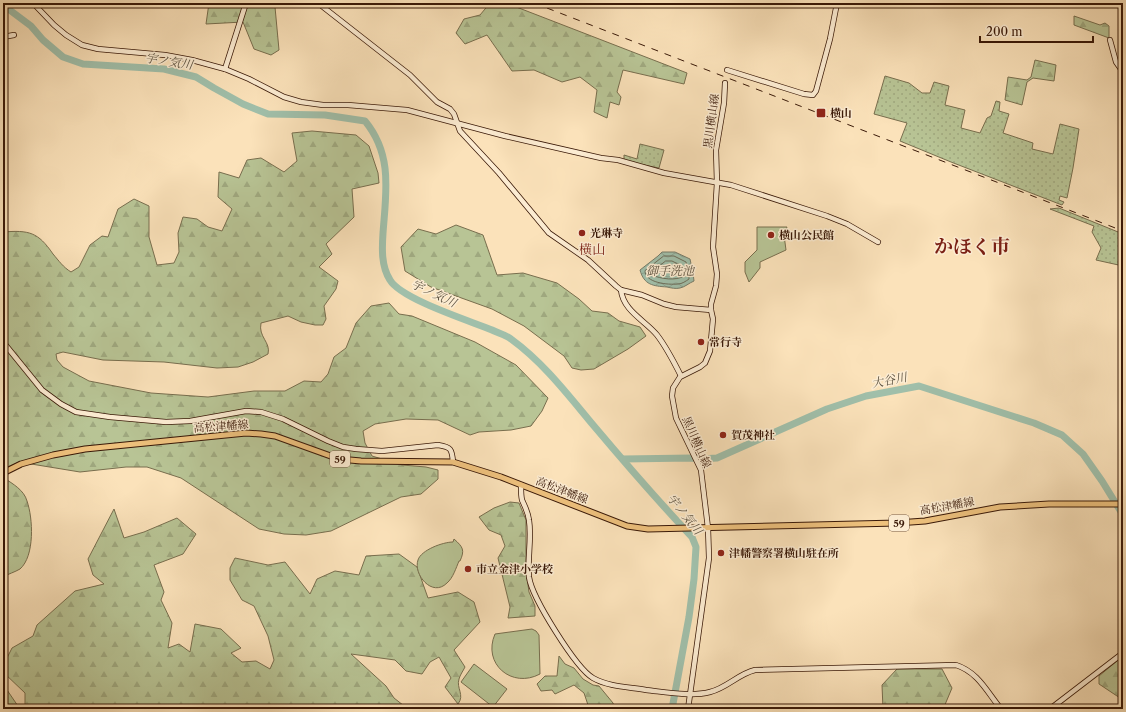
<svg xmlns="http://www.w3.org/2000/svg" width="1126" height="712" font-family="'Libre Caslon Text','Noto Serif JP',serif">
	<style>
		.grass { fill: url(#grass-dots); stroke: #786e4e }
		.forest { fill: url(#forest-firs); stroke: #786e4e }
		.park { fill: #b8c495; stroke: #786e4e }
		.water { fill: url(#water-waves); stroke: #777c69 }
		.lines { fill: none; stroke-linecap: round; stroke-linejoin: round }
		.shore { stroke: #6c6c58; stroke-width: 1 }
		.river { stroke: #a0bfaa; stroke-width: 7 }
		.secondary-casing { stroke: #391807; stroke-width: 6 }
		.primary-casing { stroke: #391807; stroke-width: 7 }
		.secondary { stroke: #fcecd2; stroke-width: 4.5 }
		.primary { stroke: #eec17d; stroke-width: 5 }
		.rail { stroke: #391807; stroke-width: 1; stroke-dasharray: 7 7; stroke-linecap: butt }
		.poi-dot { fill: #8f2418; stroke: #fcecd2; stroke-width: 1.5 }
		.labels { text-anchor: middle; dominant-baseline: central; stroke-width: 3; stroke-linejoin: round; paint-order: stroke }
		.shield { fill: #fcecd2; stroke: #745844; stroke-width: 1 }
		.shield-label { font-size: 10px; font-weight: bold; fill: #391807 }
		.poi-label { font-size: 11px; font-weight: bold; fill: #391807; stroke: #fcecd2; text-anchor: start }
		.street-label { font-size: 11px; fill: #391807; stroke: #fcecd2 }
		.water-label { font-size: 12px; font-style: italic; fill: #5d5240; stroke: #fcecd2 }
		.quarter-label { font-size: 13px; fill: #7a1f14; stroke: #fcecd2 }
		.town-label { font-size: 19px; font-weight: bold; fill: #7a1f14; stroke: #fcecd2 }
	</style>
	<defs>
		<pattern id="grass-dots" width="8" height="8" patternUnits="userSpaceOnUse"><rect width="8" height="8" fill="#b8c495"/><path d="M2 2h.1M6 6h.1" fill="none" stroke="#9fa87f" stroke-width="1.8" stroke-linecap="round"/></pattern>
		<pattern id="forest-firs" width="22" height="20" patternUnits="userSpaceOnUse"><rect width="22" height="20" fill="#b8c495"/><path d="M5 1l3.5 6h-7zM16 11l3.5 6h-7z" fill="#9fa87f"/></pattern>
		<pattern id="water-waves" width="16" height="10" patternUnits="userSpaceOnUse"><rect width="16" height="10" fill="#a0bfaa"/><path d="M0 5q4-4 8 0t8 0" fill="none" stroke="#8ba391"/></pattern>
	</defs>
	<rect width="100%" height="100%" fill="#fbe2ba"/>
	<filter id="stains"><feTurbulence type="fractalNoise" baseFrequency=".005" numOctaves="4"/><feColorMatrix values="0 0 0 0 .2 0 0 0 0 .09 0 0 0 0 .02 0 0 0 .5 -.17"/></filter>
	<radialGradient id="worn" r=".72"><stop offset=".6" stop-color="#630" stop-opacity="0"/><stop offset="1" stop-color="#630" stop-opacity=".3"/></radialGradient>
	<g class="grass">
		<polygon points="885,76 909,83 922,93 930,93 934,82 949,86 945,105 965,110 961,128 980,133 987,118 991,116 996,101 1000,102 999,111 1009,114 1003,133 1033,143 1032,149 1053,154 1060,124 1079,129 1073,168 1067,198 1060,196 1059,200 1064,202 1062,205 951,162 900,141 907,123 874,114"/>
		<polygon points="640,144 664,150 659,168 624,161 624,155 637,159"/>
		<polygon points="1059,208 1123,234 1123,266 1096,260 1101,248 1092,232 1094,226 1050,209"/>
	</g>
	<g class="forest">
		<polygon points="209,3 273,3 275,7 279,50 271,55 254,49 243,22 206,24"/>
		<polygon points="490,3 506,3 687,73 684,84 623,70 617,92 621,97 619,105 610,102 607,118 594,112 597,90 580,77 562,82 534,70 512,71 487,35 465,44 456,33 464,19 480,15"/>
		<polygon points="1074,16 1100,25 1105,23 1109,26 1109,38 1074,25"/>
		<polygon points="1035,60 1056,65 1054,81 1033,78 1027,82 1022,105 1005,100 1008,77 1027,80 1031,77"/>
		<path d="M312,131L356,135L369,146L378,173L379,183L352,189L354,217L326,244L332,254L319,267L338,281L336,289L324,306L326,319L323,325H315L301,322L288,316L261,323C258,337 271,342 268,354L253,362L238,367L217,368L164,362L103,360L63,352L56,354L57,360L63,367L89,381L151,393L208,397L254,391H285L304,381L321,382L328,374L334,357L346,348L356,323L371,306L389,303L399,314L412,316L475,342L516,365L548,398L542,411L531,426L511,430L479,432L470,435L438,420L406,419L375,424L363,431L365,443L372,456L402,465L426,467L438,470V479L421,494L401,497L331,531L306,535L284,534L259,529L181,478L147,467H126L80,472L19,462L3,469V232C29,230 38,232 53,254C59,261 63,267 71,272L79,267L90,245L102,236L108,237L118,209L134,199L149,206V237L157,265L174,263L179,252L178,233L183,217L197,219L208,227L222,231L232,209L218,197L219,172L239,178L247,160L261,158L284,172L297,161L292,133Z"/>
		<polygon points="456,225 483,235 497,275 523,273 557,283 579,299 592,311 608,313 619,321 640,327 646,336 628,349 594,369 581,370 572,368 564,356 524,326 492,309 431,287 405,271 401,247 418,229 436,234"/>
		<path d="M3,475L4,478C13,484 24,490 27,501C33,518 35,556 20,569C15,572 8,574 3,577Z"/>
		<polygon points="510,502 519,503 526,520 526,571 529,592 535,606 535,616 508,618 510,607 498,558 505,546 501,535 489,530 479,517 494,508"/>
		<path d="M114,509L124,538L144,532L177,518L196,534L183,554L154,565L164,592L161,600L172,623L168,648L179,644L190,652L195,624L221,629L241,648L231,653L242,662L256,661L270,669L274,660L268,636L254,606L242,600L230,580V568L235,558L268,565L285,562L310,594L317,579L335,571L359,575L366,556L399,554L417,567L428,598L458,592L474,602L480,622L454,650L465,667C463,671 460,675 459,679C456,688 465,695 458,704L445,687L451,678L439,657L430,662L422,674L406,671L395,660L351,654L386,686L394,698L408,709H25V693L3,672V666L12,648L33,636L37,625L75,591L104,584L93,575L88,559Z"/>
		<polygon points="559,656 565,664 574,668 583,679 593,685 599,686 613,703 615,709 607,709 605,708 605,709 584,709 588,705 584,693 574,685 555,694 552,690 541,691 537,684 545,676 557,676"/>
		<polygon points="1123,656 1123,700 1099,684 1099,676"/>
		<polygon points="897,669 942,669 952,688 944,707 918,709 883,709 882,685"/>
		<polygon points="3,684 5,687 20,709 3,709"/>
	</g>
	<g class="park">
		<polygon points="757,227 787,227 784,235 786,250 760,262 760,268 749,282 745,272 745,262 757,250"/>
		<path d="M454,539C463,547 465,550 460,561H459C456,568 453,578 447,583C432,598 413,574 418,560C421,550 443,542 453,542Z"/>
		<path d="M532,629L536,631L539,635L540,674C512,689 482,664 495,634Z"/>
		<polygon points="474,664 507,689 493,707 461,682"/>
	</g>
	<path class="water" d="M662,252H675L690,259L693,273L694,281C689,283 685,287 680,288C676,289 671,288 667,287C653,286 644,285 640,270L658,256Z"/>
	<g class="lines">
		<g class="shore">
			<path d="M664,256H674L686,262L689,274V279C686,281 682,284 678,284C668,285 645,283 645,271Z"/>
			<path d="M666,261H672L682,266L684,276C676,281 661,279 652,275V272Z"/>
		</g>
		<g class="river">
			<path d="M3,5L31,26L43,40L63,57L83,64L164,69L196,77L214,88L243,104L268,114L325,115L365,121C393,155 386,192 383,233C382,248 381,266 390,280C401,299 470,321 492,330C498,333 506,335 511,339C544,363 568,395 594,426C626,464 659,502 692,537L696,547L694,579L689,617L672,709"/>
			<polyline points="623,459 692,458 701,459 717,458 827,409 866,396 919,386 1034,423 1062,435 1083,454 1102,481 1123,515"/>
		</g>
		<g class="secondary-casing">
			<g id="secondary">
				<polyline points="33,3 54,25 66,35 82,45 98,49 165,55 192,60 225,69 249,79 284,97 301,102 323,105 348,105 407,110 505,136 601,158 618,160 664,173 731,185 827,216 847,224 878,242"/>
				<polyline points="318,3 410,75 437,102 450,109 454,114 460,131 499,173 549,233 588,260 616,286 621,290 642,295 664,304 676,307 711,310"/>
				<polyline points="3,37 14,35"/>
				<polyline points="1110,40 1116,62 1123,72"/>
				<polyline points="225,69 246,3"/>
				<polyline points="727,70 804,94 813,95 816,91 830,39 837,3"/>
				<path d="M621,290C623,311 646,321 657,335C667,348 674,362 681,376"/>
				<path d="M3,342L42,390L61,404L76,412L110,417L166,422L190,421L246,411L261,412L283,419L328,441L343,447L356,449L382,451L438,445C451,447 452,449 453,462"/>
				<path d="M521,485C521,490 521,496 522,500C525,507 528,512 529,520C532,539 527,559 529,577C532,598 576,668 593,678C609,687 629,687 646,690C665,692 691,697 710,692C727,688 738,674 755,670L956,665C978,672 987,692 1001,709"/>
				<polyline points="688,709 709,558 708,528 701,470 676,418 672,396 673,388 680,377 700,367 705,363 710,351 713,319 711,310 711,304 716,286 717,274 713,247 717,183 716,150 724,103 725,83"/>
				<polyline points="1050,709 1123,653"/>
			</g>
		</g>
		<g class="primary-casing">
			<polyline id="primary" points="3,473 21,464 53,455 85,449 246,433 261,434 275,436 339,459 361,461 453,462 501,477 627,526 648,529 897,523 925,521 1000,507 1049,504 1123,504"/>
		</g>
		<use href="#secondary" class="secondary"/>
		<use href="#primary" class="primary"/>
		<polyline class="rail" points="534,3 1123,231"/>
	</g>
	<g class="poi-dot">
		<rect x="816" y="108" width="10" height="10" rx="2"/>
		<circle cx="582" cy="233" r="4"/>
		<circle cx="771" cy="235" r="4"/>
		<circle cx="701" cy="342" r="4"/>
		<circle cx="723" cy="435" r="4"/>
		<circle cx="721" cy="553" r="4"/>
		<circle cx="468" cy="569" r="4"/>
	</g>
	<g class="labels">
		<g class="shield">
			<rect x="330" y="451" width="20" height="16" rx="3"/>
			<rect x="889" y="515" width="20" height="16" rx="3"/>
		</g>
		<g class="shield-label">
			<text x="340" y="459">59</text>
			<text x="899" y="523">59</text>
		</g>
		<g class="poi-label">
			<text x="830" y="113">横山</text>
			<text x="590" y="233">光琳寺</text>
			<text x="779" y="235">横山公民館</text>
			<text x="709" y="342">常行寺</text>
			<text x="731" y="435">賀茂神社</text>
			<text x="729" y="553">津幡警察署横山駐在所</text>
			<text x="476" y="569">市立金津小学校</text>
		</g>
		<g class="street-label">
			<text transform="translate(711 121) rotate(-82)">黒川横山線</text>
			<text transform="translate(221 426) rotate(-4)">高松津幡線</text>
			<text transform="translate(697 442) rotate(66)">黒川横山線</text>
			<text transform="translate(562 490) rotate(21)">高松津幡線</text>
			<text transform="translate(947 506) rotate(-10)">高松津幡線</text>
		</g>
		<g class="water-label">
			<text transform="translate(169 61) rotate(9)">宇ノ気川</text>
			<text x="670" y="270">御手洗池</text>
			<text transform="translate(434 293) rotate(25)">宇ノ気川</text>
			<text transform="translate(889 380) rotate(-11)">大谷川</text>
			<text transform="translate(685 514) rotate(51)">宇ノ気川</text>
		</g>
		<g class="quarter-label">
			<text x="592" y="249">横山</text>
		</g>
		<g class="town-label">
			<text x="972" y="246">かほく市</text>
		</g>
	</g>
	<rect width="1126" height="712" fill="none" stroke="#fbe2ba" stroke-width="16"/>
	<rect x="4" y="4" width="1118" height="704" fill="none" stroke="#391807" stroke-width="2"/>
	<rect x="8" y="8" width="1110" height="696" fill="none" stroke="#391807"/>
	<path d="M980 36v6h113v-6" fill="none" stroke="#391807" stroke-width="2"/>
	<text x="986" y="36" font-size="12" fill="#391807" stroke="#fcecd2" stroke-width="3" paint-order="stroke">200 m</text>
	<rect width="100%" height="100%" filter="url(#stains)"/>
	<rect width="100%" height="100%" fill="url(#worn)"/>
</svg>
